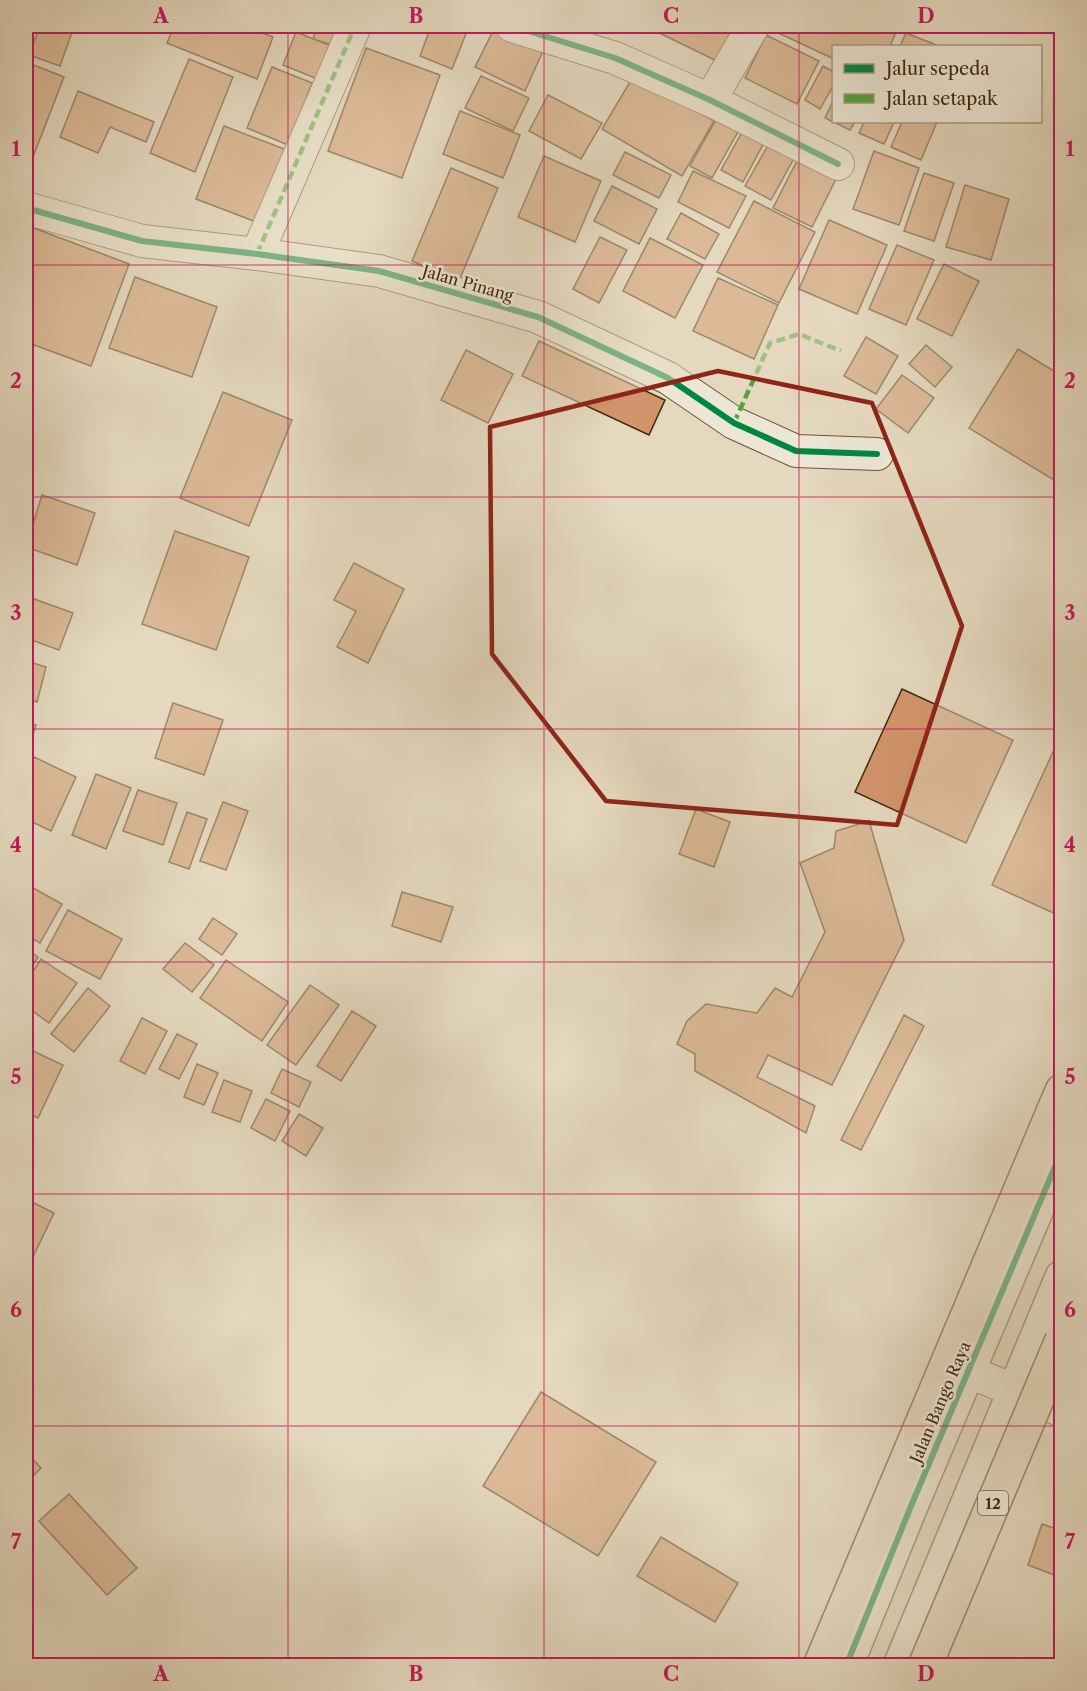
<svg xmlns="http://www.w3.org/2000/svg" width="1087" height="1691" font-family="'Libre Caslon Text',serif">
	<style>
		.building { fill: #d2946c; stroke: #402906; stroke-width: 1.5 }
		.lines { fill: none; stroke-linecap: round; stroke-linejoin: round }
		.minor-casing { stroke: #695534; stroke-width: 34 }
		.tertiary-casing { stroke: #695534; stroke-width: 36 }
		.motorway-casing { stroke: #402906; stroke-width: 36 }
		.minor { stroke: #ede6d5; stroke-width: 32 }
		.tertiary { stroke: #ede6d5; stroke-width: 33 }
		.motorway { stroke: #e4d8be; stroke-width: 33 }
		.motorway-bridge-casing { stroke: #402906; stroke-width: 36; stroke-linecap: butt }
		.motorway-bridge { stroke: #e4d8be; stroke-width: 33 }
		.quiet { stroke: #54a33d; stroke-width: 4.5; stroke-dasharray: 9 4.5; stroke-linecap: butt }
		.cycleway-casing { stroke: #ede6d5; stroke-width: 10 }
		.cycleway { stroke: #00873e; stroke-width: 6 }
		.marked { fill: none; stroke: #8f2418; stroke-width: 4.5; stroke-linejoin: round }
		.grid { fill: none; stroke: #c2185b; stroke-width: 1.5; stroke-opacity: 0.55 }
		.labels { text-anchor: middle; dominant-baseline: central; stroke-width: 5; stroke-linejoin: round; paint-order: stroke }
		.shield { fill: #ede6d5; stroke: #746244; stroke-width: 1.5 }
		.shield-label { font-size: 15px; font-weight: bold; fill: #402906 }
		.street-label { font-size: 16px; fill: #402906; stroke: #ede6d5 }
		.neatline { fill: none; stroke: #c2185b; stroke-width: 2 }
		.grid-label { font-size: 20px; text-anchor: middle; font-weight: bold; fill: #c2185b }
	</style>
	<rect width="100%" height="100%" fill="#e4d8be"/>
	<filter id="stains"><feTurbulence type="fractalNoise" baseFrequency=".00333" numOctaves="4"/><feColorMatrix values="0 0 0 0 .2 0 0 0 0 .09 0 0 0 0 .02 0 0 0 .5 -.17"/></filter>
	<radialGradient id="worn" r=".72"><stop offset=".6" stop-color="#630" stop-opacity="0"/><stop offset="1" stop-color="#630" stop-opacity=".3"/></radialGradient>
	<g class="building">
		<polygon points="40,26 54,26 72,32 60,66 29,55"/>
		<polygon points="174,26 242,26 273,37 257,79 167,43"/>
		<polygon points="288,26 310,26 307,33"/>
		<polygon points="317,26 346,26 339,47 313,39"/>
		<polygon points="431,26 469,26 452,69 420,56"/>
		<polygon points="655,26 730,26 741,31 725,65 653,30"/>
		<polygon points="777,26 883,26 896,32 890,46 834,46 834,59 774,31"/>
		<polygon points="494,29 543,51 525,91 475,67"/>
		<polygon points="296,32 334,47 320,80 283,65"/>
		<polygon points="906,33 939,46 900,46"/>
		<polygon points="766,35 819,61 797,104 745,78"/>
		<polygon points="366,48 440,75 402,178 328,151"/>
		<polygon points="189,59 233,77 195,172 150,153"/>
		<polygon points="26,62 64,77 33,157 26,154"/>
		<polygon points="823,66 834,72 834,84 820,109 805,100"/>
		<polygon points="272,67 312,83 288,145 247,128"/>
		<polygon points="634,75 714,121 682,176 602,129"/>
		<polygon points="481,76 529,98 513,131 465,108"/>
		<polygon points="78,91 154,122 146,142 110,127 98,153 60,137"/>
		<polygon points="548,95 602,123 581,159 529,131"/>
		<polygon points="834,99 834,122 855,122 850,130 825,118"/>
		<polygon points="722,109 744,121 712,178 690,166"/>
		<polygon points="460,111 520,135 503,178 443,154"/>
		<polygon points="864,122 894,122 884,144 859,133"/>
		<polygon points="902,122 937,122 921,160 891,147"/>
		<polygon points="746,125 767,137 743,182 721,170"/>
		<polygon points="224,126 287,150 259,223 196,199"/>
		<polygon points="774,135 799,149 771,200 745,186"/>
		<polygon points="802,151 840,171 812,227 773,208"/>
		<polygon points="874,151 919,168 899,225 853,209"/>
		<polygon points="625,152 671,175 659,198 613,175"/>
		<polygon points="544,156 601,181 575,242 518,217"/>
		<polygon points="451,168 498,188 459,281 412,261"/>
		<polygon points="693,171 746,196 729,228 678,202"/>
		<polygon points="924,173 954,183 934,241 904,231"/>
		<polygon points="965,185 1009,199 991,260 946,247"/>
		<polygon points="612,186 657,209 639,244 594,221"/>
		<polygon points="754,201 815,232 779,303 717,272"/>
		<polygon points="681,213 719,234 705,259 667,239"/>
		<polygon points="829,220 887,245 857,314 799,289"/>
		<polygon points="26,225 129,264 91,366 26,342"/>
		<polygon points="600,237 627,250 599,303 573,289"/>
		<polygon points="650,238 703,265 675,318 623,291"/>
		<polygon points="897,245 934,260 906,325 869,309"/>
		<polygon points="944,264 979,281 952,336 917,319"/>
		<polygon points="135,277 217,307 192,377 109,348"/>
		<polygon points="718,278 778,305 754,359 693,331"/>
		<polygon points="866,337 898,356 876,394 844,376"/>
		<polygon points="539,341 665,400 649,435 522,376"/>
		<polygon points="926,345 952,367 935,387 909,364"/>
		<polygon points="1018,349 1062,376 1062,485 969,428"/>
		<polygon points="466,350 513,374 488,423 441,400"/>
		<polygon points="902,375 934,398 908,433 876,409"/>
		<polygon points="223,392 292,420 249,526 180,498"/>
		<polygon points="42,495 95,513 77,565 26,547"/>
		<polygon points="175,531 249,557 216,650 142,624"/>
		<polygon points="354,563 404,589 368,663 337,647 356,611 334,600"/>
		<polygon points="26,596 73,613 59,650 26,638"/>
		<polygon points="26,661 46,667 37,702 26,698"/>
		<polygon points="902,689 1013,740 966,843 855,792"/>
		<polygon points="173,703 223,720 204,775 155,758"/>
		<polygon points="26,722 36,725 26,755"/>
		<polygon points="1058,741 1062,742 1062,912 1060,916 992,885"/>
		<polygon points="34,757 76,777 51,831 26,819 26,775"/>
		<polygon points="96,774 131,788 106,849 72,835"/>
		<polygon points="138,790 177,803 163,845 123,831"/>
		<polygon points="223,802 248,811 226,870 200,861"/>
		<polygon points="696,809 730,822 714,867 679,854"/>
		<polygon points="187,812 207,819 189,869 169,862"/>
		<polygon points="869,821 904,940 832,1085 768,1055 757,1077 815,1106 806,1133 695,1071 695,1054 677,1044 687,1021 706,1004 757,1013 775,988 792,997 825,932 800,863 834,848 836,831"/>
		<polygon points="26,884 62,904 40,943 26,935"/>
		<polygon points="402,892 453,907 441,942 392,926"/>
		<polygon points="68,910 122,939 100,979 46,951"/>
		<polygon points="213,918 237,934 222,955 199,939"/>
		<polygon points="185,943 214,965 192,992 163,969"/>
		<polygon points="26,949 38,957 26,977"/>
		<polygon points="41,959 77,983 49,1023 26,1006 26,982"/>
		<polygon points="226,960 288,1002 262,1041 200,998"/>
		<polygon points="310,985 339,1005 296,1065 267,1045"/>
		<polygon points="88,988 110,1006 74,1052 51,1034"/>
		<polygon points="352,1011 376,1026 341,1081 317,1066"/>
		<polygon points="904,1015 924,1026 861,1150 841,1140"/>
		<polygon points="142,1018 167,1031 145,1074 120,1061"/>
		<polygon points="177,1034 197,1044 179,1079 159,1069"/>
		<polygon points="33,1051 63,1065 38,1118 26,1112 26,1067"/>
		<polygon points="197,1064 218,1073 204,1105 184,1097"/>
		<polygon points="282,1069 311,1082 299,1107 271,1093"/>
		<polygon points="224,1080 252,1091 240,1122 212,1112"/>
		<polygon points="266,1099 290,1111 275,1141 251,1128"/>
		<polygon points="299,1114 323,1128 306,1156 282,1141"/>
		<polygon points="26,1199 54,1213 30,1263 26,1260"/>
		<polygon points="541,1392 656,1462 598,1556 483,1486"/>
		<polygon points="26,1452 41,1468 26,1483"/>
		<polygon points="69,1494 137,1568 107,1595 39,1521"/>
		<polygon points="1042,1524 1060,1530 1062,1527 1062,1578 1028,1565"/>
		<polygon points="661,1537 738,1583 715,1622 637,1576"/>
	</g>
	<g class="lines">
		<g class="minor-casing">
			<g id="minor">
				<polyline points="512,26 615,58 710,100 838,164"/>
				<polyline points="710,100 753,26"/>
				<polyline points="26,208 142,241 257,254 379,271 538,317 668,378 734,423 796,451 877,454"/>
				<polyline points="257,254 355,26"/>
				<polyline points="968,1371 1062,1411"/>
			</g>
		</g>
		<g class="tertiary-casing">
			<g id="tertiary">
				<polyline points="846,1666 911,1506 1062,1150"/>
				<polyline points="900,1666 1062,1277"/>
			</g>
		</g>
		<g class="motorway-casing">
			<polyline id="motorway" points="820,1666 1062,1091"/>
		</g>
		<use href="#minor" class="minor"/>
		<use href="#tertiary" class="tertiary"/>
		<use href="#motorway" class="motorway"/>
		<g class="motorway-bridge-casing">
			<polyline id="motorway-bridge" points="925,1666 1062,1340"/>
		</g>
		<use href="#motorway-bridge" class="motorway-bridge"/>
		<g class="quiet">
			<polyline points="257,254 355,26"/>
			<polyline points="734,423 770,343 799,334 841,351"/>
		</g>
		<g class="cycleway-casing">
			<g id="cycleway">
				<polyline points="512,26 615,58 710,100 838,164"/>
				<polyline points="26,208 142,241 257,254 379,271 538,317 668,378 734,423 796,451 877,454"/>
				<polyline points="846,1666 911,1506 1062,1150"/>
			</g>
		</g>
		<use href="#cycleway" class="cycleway"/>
	</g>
	<path d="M0 0H1087V1691H0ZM718,371L872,403L962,626L897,825L606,801L492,654L490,427Z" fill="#e4d8be" fill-opacity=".55" fill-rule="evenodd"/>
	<path class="marked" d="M718,371L872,403L962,626L897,825L606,801L492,654L490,427Z"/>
	<path class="grid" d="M288,26V1666M544,26V1666M799,26V1666M26,265H1062M26,497H1062M26,729H1062M26,962H1062M26,1194H1062M26,1426H1062"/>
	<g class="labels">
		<rect class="shield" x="978" y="1491" width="30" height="24" rx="4.5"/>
		<g class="shield-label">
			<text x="993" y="1503">12</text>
		</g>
		<g class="street-label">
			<text transform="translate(468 283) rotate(16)">Jalan Pinang</text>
			<text transform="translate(940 1402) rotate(-67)">Jalan Bango Raya</text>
		</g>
	</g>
	<rect width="1087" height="1691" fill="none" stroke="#e4d8be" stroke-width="66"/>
	<rect x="832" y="45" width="210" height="78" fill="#ede6d5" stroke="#a89a82" stroke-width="1.5"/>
	<rect x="844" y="64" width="30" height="9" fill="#00873e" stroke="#a89a82" stroke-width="1.5"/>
	<text x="886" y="75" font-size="18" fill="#402906">Jalur sepeda</text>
	<rect x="844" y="94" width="30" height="9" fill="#54a33d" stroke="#a89a82" stroke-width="1.5"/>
	<text x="886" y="105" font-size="18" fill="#402906">Jalan setapak</text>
	<rect x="33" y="33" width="1021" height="1625" class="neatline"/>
	<g class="grid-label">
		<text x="161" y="23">A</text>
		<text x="416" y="23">B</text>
		<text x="671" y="23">C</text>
		<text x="926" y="23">D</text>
		<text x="16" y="156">1</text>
		<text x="1070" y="156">1</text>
		<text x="16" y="388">2</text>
		<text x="1070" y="388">2</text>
		<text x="16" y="620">3</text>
		<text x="1070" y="620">3</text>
		<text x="16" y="852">4</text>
		<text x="1070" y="852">4</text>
		<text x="16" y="1084">5</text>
		<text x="1070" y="1084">5</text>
		<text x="16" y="1317">6</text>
		<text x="1070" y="1317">6</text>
		<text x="16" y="1549">7</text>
		<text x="1070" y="1549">7</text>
		<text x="161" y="1681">A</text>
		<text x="416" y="1681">B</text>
		<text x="671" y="1681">C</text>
		<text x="926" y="1681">D</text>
	</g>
	<rect width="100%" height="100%" filter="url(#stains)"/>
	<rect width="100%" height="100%" fill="url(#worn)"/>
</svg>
